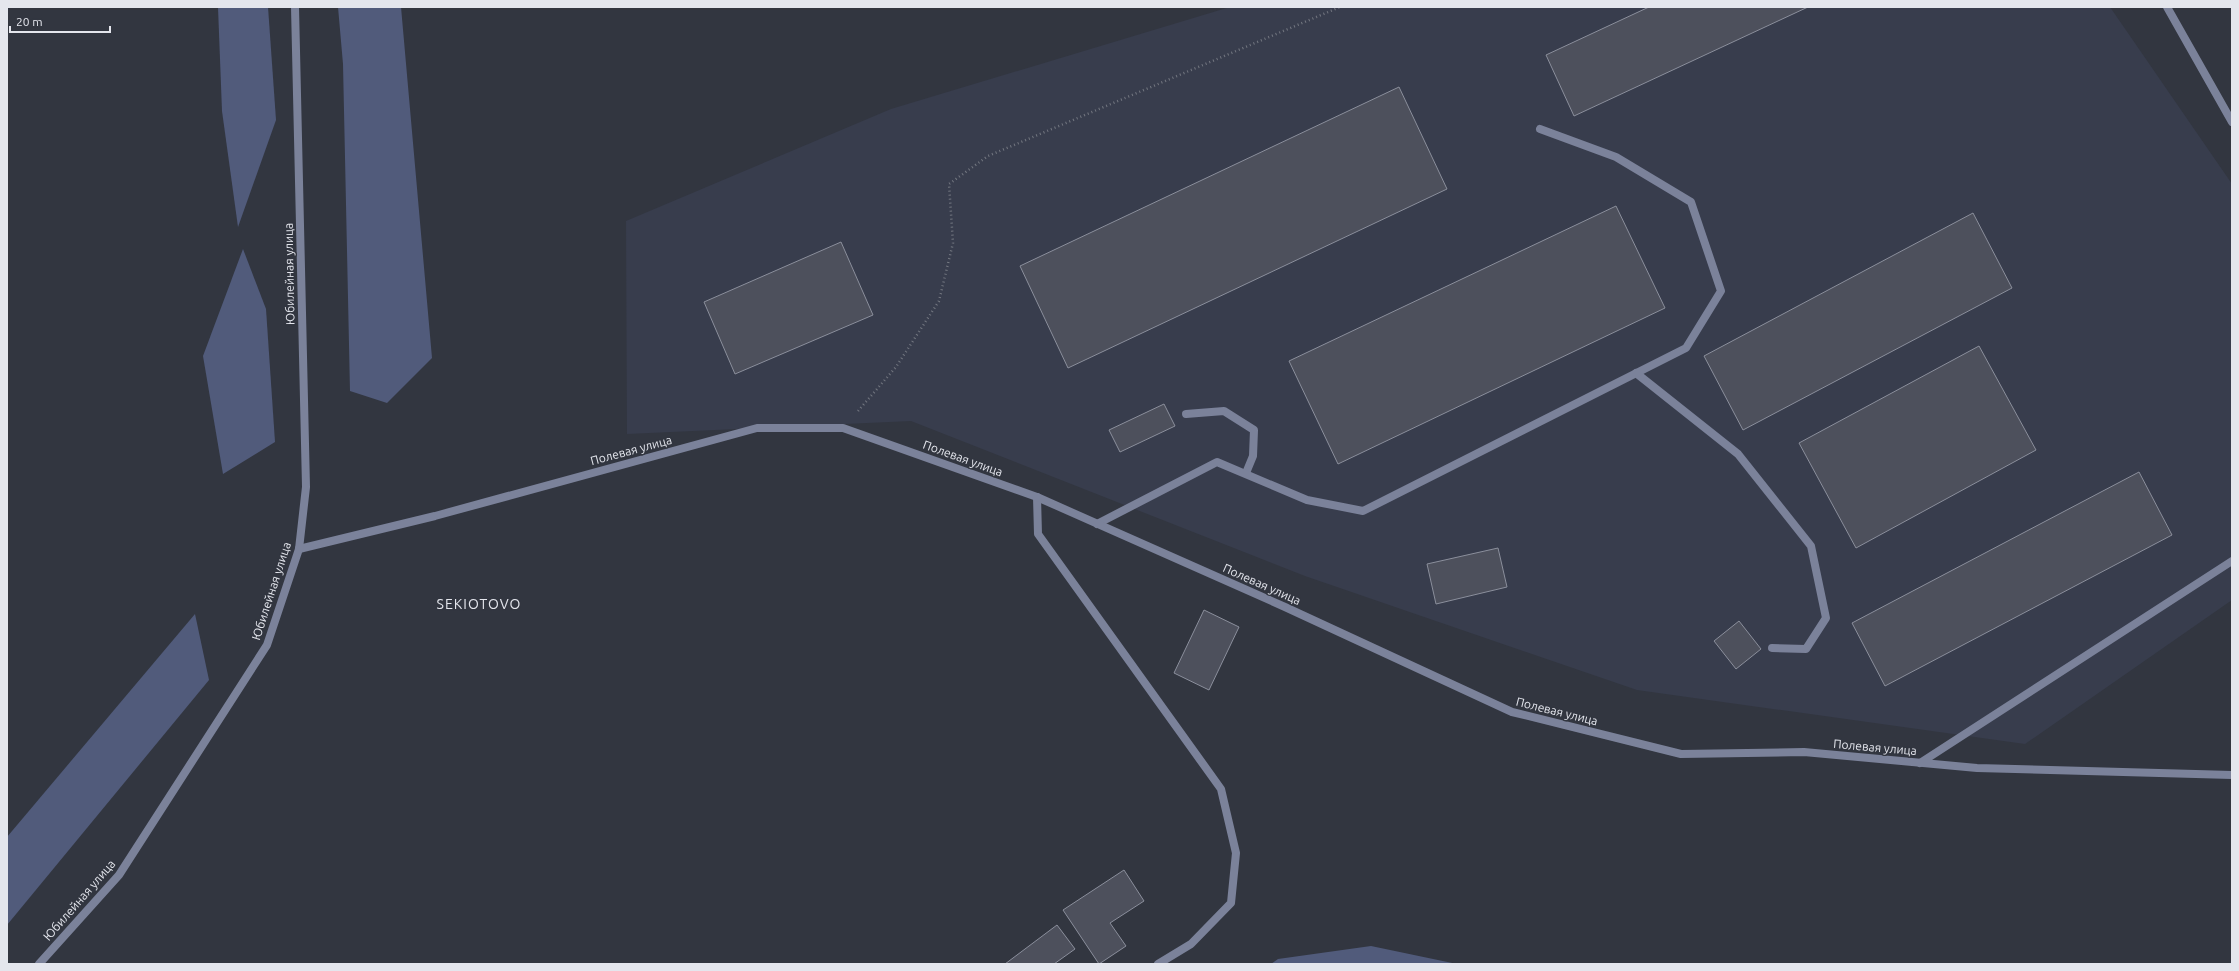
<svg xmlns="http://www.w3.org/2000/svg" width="2239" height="971" font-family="Ubuntu,sans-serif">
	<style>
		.built { fill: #383d4d }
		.green { fill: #515b7b }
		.building { fill: #4d505c; stroke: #8b8f9c }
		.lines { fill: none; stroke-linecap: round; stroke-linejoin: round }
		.path { stroke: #737780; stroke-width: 2.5; stroke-dasharray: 1 3; stroke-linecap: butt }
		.service { stroke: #7b829a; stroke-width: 8 }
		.minor { stroke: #7b829a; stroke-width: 8 }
		.tertiary { stroke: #7b829a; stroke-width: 8 }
		.labels { text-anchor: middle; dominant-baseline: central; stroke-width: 3; stroke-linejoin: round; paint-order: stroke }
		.street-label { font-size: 12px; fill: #e4e6ed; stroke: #323640 }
		.quarter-label { font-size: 14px; letter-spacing: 1px; fill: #e4e6ed; stroke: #323640 }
	</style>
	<rect width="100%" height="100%" fill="#323640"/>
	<polygon class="built" points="1230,7 2110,7 2232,184 2232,600 2025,744 1637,690 1305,576 911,421 627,434 626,221 891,109"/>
	<g class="green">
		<polygon points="218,7 268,7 276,120 238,227 222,111"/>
		<polygon points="338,7 401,7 432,358 387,403 350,391 343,64"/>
		<polygon points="243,249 266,309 275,442 223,474 203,356"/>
		<polygon points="195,614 209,680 7,925 7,837"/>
		<polygon points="1371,946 1457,964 1271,964 1278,959"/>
	</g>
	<g class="building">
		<polygon points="1649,7 1808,7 1574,116 1546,55"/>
		<polygon points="1399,87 1447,189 1068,368 1020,266"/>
		<polygon points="1616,206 1665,308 1338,464 1289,361"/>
		<polygon points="1973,213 2012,288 1743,430 1704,356"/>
		<polygon points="841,242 873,315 735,374 704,302"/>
		<polygon points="1979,346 2036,450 1856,548 1799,443"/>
		<polygon points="1164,404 1175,426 1120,452 1109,430"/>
		<polygon points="2139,472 2172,535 1885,686 1852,623"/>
		<polygon points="1498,548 1507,587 1436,604 1427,564"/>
		<polygon points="1204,610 1239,627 1209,690 1174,673"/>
		<polygon points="1739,621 1761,649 1736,669 1714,641"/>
		<polygon points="1124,870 1144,901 1110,923 1126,946 1099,964 1063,910"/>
		<polygon points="1057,925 1075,949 1054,964 1005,964"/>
	</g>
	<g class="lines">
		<polyline class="path" points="858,411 896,367 939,301 953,243 949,184 988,156 1340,7"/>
		<g class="service">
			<polyline points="2167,7 2232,122"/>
			<polyline points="1636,373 1738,454 1811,546 1826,618 1806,649 1772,648"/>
			<polyline points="1186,414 1224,411 1254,430 1253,456 1246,473"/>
			<polyline points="1037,497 1038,534 1221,789 1236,853 1231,903 1191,944 1158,964"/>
			<polyline points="1097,524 1217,462 1307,500 1363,511 1686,348 1721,291 1691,202 1616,157 1540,129"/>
			<polyline points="1920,763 2232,561"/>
		</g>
		<polyline class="minor" points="299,549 435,516 757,428 843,428 1037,497 1285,607 1512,712 1681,754 1804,752 1977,768 2232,775"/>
		<polyline class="tertiary" points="39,964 119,875 267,645 299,549 306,487 295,7"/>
	</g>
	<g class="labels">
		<g class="street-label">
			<text transform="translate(289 274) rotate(-91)">Юбилейная улица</text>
			<text transform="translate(631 450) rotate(-15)">Полевая улица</text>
			<text transform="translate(963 458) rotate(20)">Полевая улица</text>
			<text transform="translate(1262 584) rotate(24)">Полевая улица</text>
			<text transform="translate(271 591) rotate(-72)">Юбилейная улица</text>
			<text transform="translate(1557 711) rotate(14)">Полевая улица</text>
			<text transform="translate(1875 747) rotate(5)">Полевая улица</text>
			<text transform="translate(79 900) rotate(-49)">Юбилейная улица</text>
		</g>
		<g class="quarter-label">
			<text x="479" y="604">SEKIOTOVO</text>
		</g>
	</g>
	<rect width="2239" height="971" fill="none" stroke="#e4e6ed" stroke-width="16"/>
	<path d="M10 26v6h100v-6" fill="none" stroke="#e4e6ed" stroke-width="2"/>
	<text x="16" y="26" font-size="12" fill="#e4e6ed" stroke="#323640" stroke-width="3" paint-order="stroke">20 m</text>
</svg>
